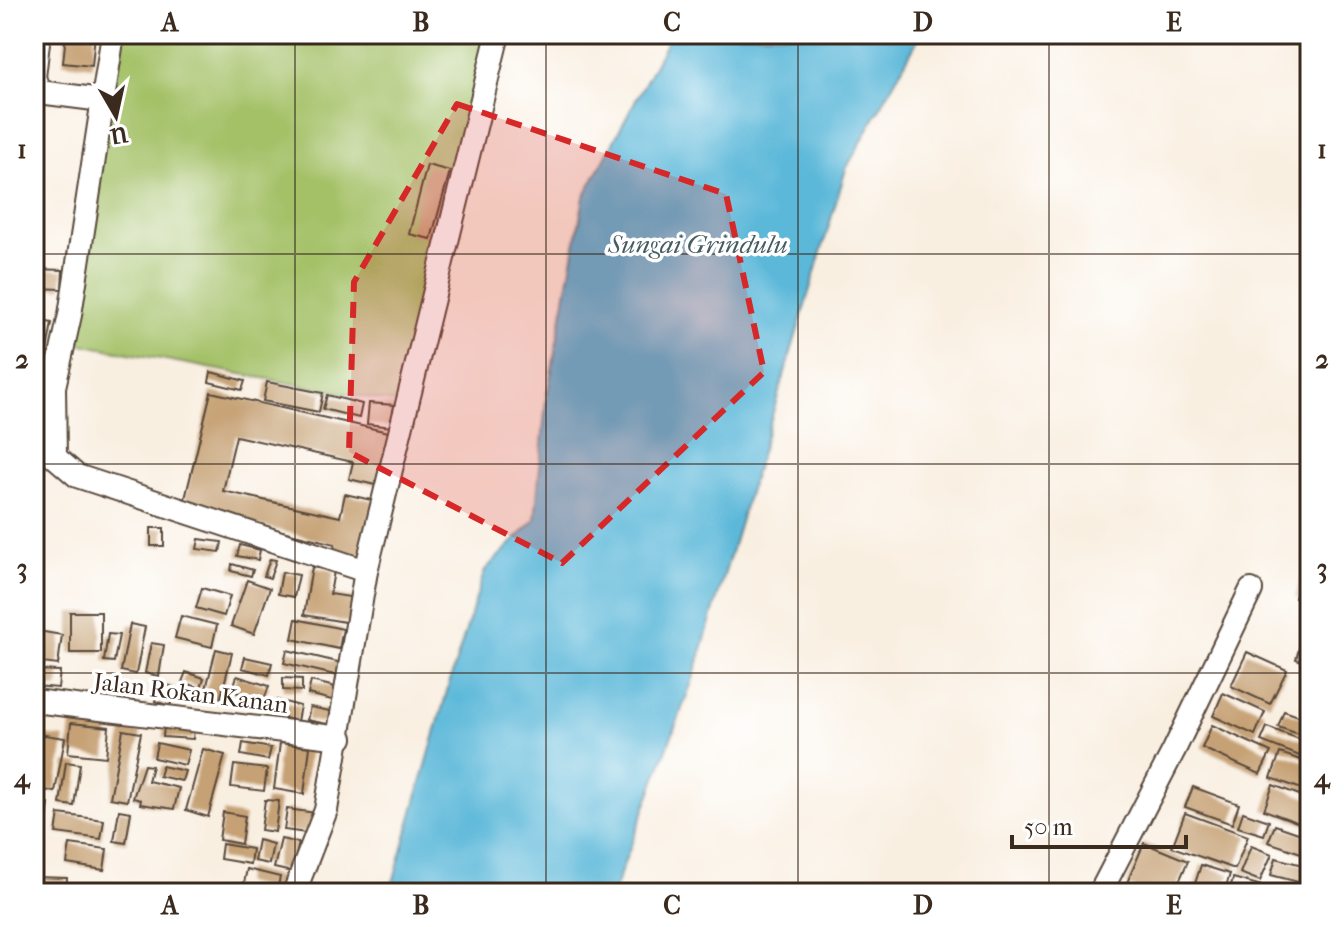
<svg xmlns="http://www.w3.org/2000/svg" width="1344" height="927" font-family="'IM FELL French Canon',serif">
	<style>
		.green { fill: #a4c168; stroke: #707643; stroke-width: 2 }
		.water { fill: #5bb8d9; stroke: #4b717c; stroke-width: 2 }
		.building { fill: #c6a174 }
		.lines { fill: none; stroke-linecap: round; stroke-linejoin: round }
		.minor-casing { stroke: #58483b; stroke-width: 26 }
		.minor { stroke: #fff; stroke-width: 22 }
		.marked { fill: #d62828; fill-opacity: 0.2; stroke: #d62828; stroke-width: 6; stroke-dasharray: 16 10; stroke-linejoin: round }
		.grid { fill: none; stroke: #3b2a1e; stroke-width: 2; stroke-opacity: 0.55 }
		.labels { text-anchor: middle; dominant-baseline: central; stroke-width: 7; stroke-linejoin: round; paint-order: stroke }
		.street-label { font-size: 24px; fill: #3b2a1e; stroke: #fff }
		.water-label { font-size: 26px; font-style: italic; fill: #465c5f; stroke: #fff }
		.neatline { fill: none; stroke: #3b2a1e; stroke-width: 3 }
		.grid-label { font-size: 26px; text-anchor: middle; font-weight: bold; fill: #3b2a1e }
	</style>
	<rect width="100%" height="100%" fill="#fff"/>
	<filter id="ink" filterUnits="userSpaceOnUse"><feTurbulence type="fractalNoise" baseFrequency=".0125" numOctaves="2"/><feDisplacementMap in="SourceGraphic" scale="16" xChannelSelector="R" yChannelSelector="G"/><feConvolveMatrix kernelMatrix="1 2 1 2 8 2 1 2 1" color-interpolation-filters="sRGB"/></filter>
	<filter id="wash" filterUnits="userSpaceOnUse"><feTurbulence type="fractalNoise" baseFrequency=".006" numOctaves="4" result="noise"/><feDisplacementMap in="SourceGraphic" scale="32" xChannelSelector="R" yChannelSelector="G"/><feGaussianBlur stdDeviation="1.8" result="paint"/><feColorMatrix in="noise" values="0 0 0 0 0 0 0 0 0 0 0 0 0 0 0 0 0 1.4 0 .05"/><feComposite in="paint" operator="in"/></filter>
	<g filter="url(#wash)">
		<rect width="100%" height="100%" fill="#f9efe1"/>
		<polygon class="green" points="115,34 498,34 407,405 75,343"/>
		<polygon class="water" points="671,34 921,34 846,169 693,679 613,893 390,893 449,684 485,570 535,520 546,401 584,197"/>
		<g id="blocks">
			<g class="building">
				<polygon points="66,34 95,34 92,66 63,63"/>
				<polygon points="427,165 450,171 431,239 409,234"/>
				<polygon points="34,219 39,219 36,256 34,256"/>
				<polygon points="34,269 63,270 62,289 34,288"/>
				<polygon points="34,319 52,323 44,367 34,365"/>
				<polygon points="211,372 245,381 242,390 209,382"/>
				<polygon points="267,382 323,393 319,412 263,401"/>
				<polygon points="211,392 397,434 384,487 349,479 353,462 236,436 223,491 340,517 345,494 380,502 367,560 333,552 335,544 183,507"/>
				<polygon points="327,395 362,404 359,418 323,409"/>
				<polygon points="369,403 394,405 392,427 367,424"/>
				<rect x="151" y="528" width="13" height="18"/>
				<polygon points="199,539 222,542 220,552 197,549"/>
				<polygon points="240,545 260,550 258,560 237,556"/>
				<polygon points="1306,557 1310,558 1310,602 1295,598"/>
				<polygon points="270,559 276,560 270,578 264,576"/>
				<polygon points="232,564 253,570 251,576 231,571"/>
				<polygon points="312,567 334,571 330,594 356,598 351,623 304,615"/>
				<polygon points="282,572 299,575 294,597 278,594"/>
				<polygon points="247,580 270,588 254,634 231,626"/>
				<polygon points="202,588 230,596 224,616 196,608"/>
				<rect x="70" y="612" width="31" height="41"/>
				<polygon points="181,616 217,625 212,647 175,638"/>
				<polygon points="296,619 343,629 339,649 292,639"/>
				<polygon points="130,624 145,627 136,674 121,671"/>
				<polygon points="38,631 62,635 58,665 34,662"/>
				<polygon points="108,634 119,635 114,662 104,661"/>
				<polygon points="1302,639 1310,642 1310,664 1296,659"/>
				<polygon points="151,643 164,645 159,676 145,673"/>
				<polygon points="216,649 232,653 220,701 204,697"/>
				<polygon points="287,650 342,663 339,676 284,663"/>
				<polygon points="1247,652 1287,670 1270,704 1231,686"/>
				<polygon points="245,657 272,663 269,675 242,668"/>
				<polygon points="36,670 60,671 58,688 35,686"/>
				<polygon points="186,672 204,678 201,688 182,682"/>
				<polygon points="237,676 269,686 264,700 232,691"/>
				<polygon points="283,678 302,679 302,691 283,690"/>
				<polygon points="311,681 339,688 336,701 308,694"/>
				<polygon points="1310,682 1310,710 1301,707"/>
				<polygon points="160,683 176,688 170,706 155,701"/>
				<polygon points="1223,693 1265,712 1255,735 1213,716"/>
				<polygon points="277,700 300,706 297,721 273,715"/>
				<polygon points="310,707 335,712 332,725 307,720"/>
				<polygon points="1284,711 1310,720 1310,738 1278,727"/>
				<polygon points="71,723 109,727 106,757 68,753"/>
				<polygon points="1212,725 1271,752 1260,774 1202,748"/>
				<polygon points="164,726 194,729 193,739 163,737"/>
				<polygon points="1267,727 1310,743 1310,760 1261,741"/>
				<polygon points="123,730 141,733 127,801 110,798"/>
				<polygon points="38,734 65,738 55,792 34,788"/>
				<polygon points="157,743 189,750 185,765 154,758"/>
				<polygon points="243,743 271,748 268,760 241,755"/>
				<polygon points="280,743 310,747 304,794 274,789"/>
				<polygon points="203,749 225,755 208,817 186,810"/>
				<polygon points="1280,753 1310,763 1310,792 1271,778"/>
				<polygon points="66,762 80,764 74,806 60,804"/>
				<polygon points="144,765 152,766 148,781 179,788 174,809 140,804 141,800 133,798"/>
				<polygon points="234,765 267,769 264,791 231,787"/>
				<polygon points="162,766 185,771 182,781 159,776"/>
				<polygon points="1273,785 1310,799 1310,827 1264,810"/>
				<polygon points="1193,787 1239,804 1232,824 1185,807"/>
				<polygon points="265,800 279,801 275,832 261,830"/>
				<polygon points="34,803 49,804 46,827 34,826"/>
				<polygon points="287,809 316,813 314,834 284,830"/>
				<polygon points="119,810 131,812 126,843 114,841"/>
				<polygon points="223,812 245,816 241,844 219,840"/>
				<polygon points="1243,812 1269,821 1264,835 1238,827"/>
				<polygon points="1185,813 1248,836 1235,869 1172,847"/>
				<polygon points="59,814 104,820 101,839 56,833"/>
				<polygon points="1275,825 1310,837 1310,856 1268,842"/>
				<polygon points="281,839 299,843 292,872 274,868"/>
				<polygon points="258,840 273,844 269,864 254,861"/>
				<polygon points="1144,843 1188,861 1174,893 1144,893 1126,885"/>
				<polygon points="70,844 107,849 104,870 67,864"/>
				<polygon points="222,844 252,849 250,864 220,859"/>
				<polygon points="1251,846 1272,854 1260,881 1240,873"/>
				<polygon points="1276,858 1310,867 1310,885 1271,875"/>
				<polygon points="1201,865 1230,874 1224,893 1192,893"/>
				<polygon points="247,869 280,877 277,891 244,883"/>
				<polygon points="34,877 67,878 66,893 34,893"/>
				<polygon points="1233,878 1269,888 1267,893 1229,893"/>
			</g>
		</g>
	</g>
	<g filter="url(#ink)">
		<use href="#blocks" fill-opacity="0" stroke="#58483b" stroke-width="2"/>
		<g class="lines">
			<g class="minor-casing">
				<g id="minor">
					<polyline points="39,34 34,77 39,92 102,100"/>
					<polyline points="34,385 54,387 55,457 77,476 366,571"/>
					<polyline points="54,387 70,315 113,34"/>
					<polyline points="34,701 341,738"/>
					<polyline points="294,893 326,810 366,571 498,34"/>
					<polyline points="1100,893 1174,750 1251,590"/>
				</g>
			</g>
			<use href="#minor" class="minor"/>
		</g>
	</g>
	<path class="marked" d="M457,104L726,194L764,372L562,563L349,452L354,282Z"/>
	<path class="grid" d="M295,34V893M546,34V893M798,34V893M1049,34V893M34,254H1310M34,464H1310M34,673H1310"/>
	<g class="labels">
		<g class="street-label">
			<text transform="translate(191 693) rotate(7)">Jalan Rokan Kanan</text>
		</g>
		<g class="water-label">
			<text x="698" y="244">Sungai Grindulu</text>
		</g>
	</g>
	<rect width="1344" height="927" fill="none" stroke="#fff" stroke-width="88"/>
	<g transform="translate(116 116) rotate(171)" stroke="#ffffff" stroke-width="6" paint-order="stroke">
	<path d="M0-6L14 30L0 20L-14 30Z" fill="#3b2a1e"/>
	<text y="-12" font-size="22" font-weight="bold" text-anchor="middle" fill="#3b2a1e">U</text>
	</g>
	<path d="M1012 835v12h174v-12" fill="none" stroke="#3b2a1e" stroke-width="4"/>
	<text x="1024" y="835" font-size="24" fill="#3b2a1e" stroke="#ffffff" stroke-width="6" paint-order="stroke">50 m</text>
	<rect x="44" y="44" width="1256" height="839" class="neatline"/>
	<g class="grid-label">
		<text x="170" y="31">A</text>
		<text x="421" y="31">B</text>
		<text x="672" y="31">C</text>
		<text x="923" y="31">D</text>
		<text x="1174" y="31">E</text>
		<text x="22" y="158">1</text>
		<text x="1322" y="158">1</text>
		<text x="22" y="368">2</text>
		<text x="1322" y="368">2</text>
		<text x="22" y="577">3</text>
		<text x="1322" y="577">3</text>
		<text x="22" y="787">4</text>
		<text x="1322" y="787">4</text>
		<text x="170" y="914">A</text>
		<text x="421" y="914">B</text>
		<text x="672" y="914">C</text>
		<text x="923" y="914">D</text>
		<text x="1174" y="914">E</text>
	</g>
</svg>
